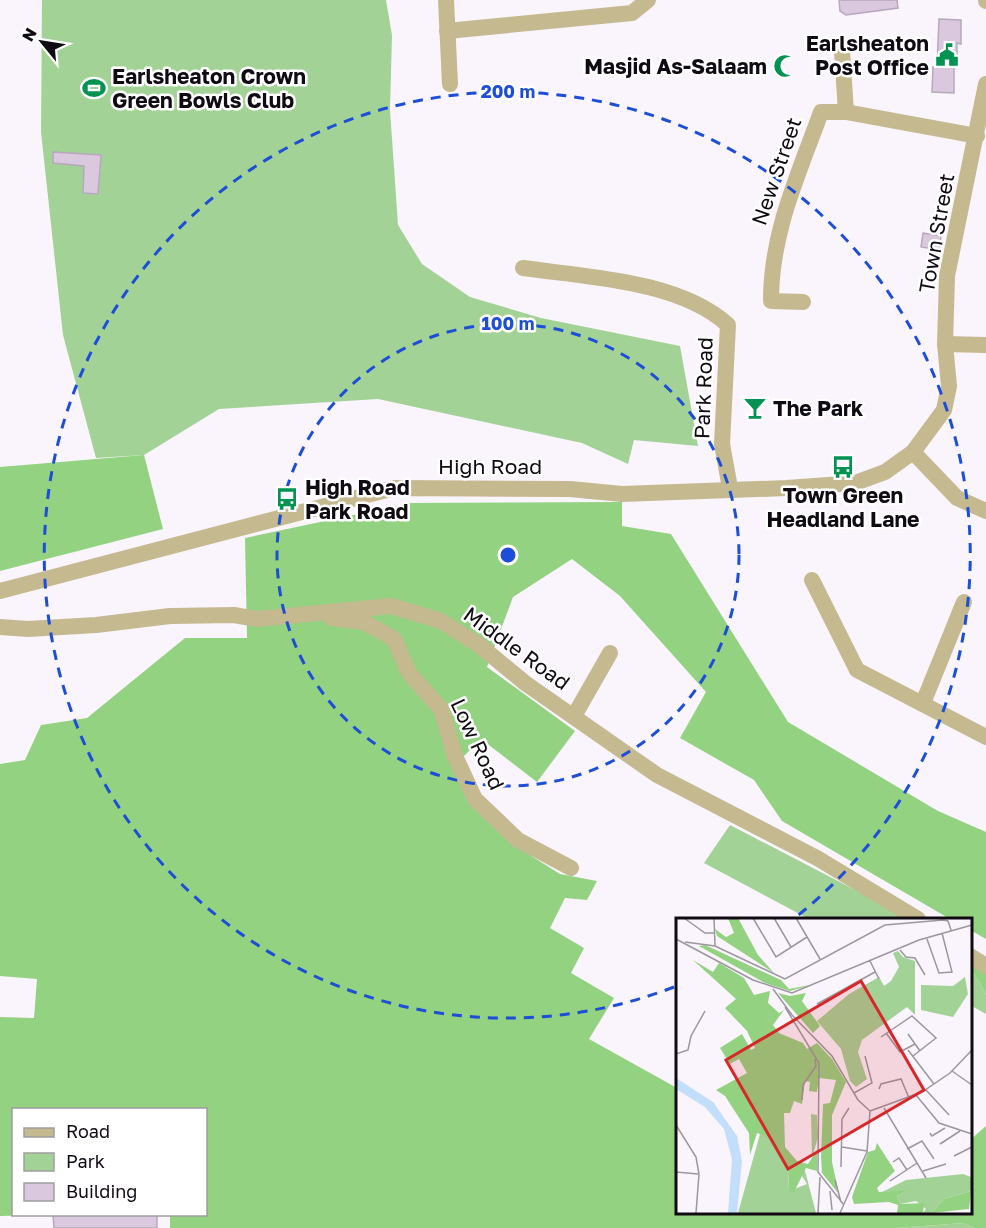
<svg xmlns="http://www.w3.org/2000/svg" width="986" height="1228" font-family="'Golos Text',sans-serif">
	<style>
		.green { fill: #a3d296 }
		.forest { fill: #93d281 }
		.building { fill: #d9c8de; stroke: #b8a8bd; stroke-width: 1.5 }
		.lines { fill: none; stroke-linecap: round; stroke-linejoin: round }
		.minor { stroke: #c5b990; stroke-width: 16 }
		.ring { fill: none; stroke: #1d4ed8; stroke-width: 3; stroke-dasharray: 10 8 }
		.labels { text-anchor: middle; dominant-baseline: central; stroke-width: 5; stroke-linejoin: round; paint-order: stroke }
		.poi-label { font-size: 21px; font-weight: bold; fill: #100a12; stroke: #fff; text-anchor: start }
		.street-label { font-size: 21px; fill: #100a12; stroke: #fff }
		.inset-road { fill: none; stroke: #9c969f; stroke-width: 1.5 }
		.view { fill: #d62828; fill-opacity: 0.15; stroke: #d62828; stroke-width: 3 }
		.inset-edge { fill: none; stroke: #100a12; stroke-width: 3 }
		.centre { fill: #1d4ed8; stroke: #fff; stroke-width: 3 }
		.ring-label { font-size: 18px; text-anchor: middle; font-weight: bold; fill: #1d4ed8; stroke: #fff; stroke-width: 5; stroke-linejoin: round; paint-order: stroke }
	</style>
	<rect width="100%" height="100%" fill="#faf4fd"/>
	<g class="green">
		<polygon points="42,0 386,0 392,35 390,110 398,225 422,264 470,297 541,318 680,346 698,446 634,440 628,464 582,443 378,399 219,409 144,455 96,458 63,335 41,132"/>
		<polygon points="730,825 886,906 904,919 809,919 704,863"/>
		<polygon points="970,967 986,994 986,1014 970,1005"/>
		<polygon points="964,1223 974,1228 896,1228"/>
	</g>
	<g class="forest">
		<polygon points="144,455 163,529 0,571 0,467"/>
		<polygon points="622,502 622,526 671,534 788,722 938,811 986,832 986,939 970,930 970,919 950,919 782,821 754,780 680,738 706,692 620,596 572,559 513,597 487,667 575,731 537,782 481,739 452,768 517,847 560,874 597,881 587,900 565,898 550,928 584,948 571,973 614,998 589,1039 677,1088 677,1212 970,1212 970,1140 986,1126 986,1228 974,1228 964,1223 896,1228 170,1228 170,1215 206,1214 206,1110 14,1110 14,1214 46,1215 0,1216 0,1017 34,1018 37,979 0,976 0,764 25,760 41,725 87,718 185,638 247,638 245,538 410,503"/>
		<polygon points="970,964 986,974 986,994 970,967"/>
	</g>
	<g class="building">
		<polygon points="839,0 897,0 898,8 846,15 840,11"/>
		<polygon points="939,19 961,20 961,44 957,43 957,67 954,67 954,93 932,92 933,67 937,67"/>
		<polygon points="53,152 101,155 98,194 83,193 84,166 53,163"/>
		<polygon points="923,233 941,236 939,250 921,247"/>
		<polygon points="53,1215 157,1215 157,1228 54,1228"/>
	</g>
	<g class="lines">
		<g class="minor">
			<polyline points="446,0 450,84"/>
			<polyline points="986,0 986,1"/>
			<polyline points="447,31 632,13 648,0"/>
			<polyline points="842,51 846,112"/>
			<path d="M523,268C585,277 679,280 728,325L722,444L730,488"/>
			<path d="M803,302L771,301C771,232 798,176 821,112H846L977,136"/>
			<polyline points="945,344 986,345"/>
			<polyline points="913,452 957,498 986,511"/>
			<polyline points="812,580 857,670 986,737"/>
			<polyline points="0,591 394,488 570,489 622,494 787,488 855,483 885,472 913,452 944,410 949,386 945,344 947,276 986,84"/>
			<polyline points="331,618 364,622 394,639 409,673 441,709 455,756 475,799 518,840 571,868"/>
			<polyline points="0,627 28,629 96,625 170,616 234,615 257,619 391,606 441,621 479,645 525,683 657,775 817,858 918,919"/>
			<polyline points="923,703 964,602"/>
			<polyline points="574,716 610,653"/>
			<polyline points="970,956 986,966"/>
		</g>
	</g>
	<g class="ring">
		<circle cx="508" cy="555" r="231"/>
		<path d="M674 987A463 463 0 1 1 796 917"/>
	</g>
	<defs>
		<g id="civic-bare" transform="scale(1.8)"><path d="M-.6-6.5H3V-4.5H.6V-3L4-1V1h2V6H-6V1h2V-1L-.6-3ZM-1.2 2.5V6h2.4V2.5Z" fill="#029353" stroke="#fff" stroke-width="2.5" paint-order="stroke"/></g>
		<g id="mosque-bare" transform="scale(1.8)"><path d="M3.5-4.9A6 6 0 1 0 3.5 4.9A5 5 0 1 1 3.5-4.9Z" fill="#029353" stroke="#fff" stroke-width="2.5" paint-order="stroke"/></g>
		<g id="stadium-bare" transform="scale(1.8)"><path d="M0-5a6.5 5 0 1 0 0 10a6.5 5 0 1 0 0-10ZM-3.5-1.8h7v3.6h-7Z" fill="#029353" stroke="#fff" stroke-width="2.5" paint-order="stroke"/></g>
		<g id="bar-bare" transform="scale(1.8)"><path d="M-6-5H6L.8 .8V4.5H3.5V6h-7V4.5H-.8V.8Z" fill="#029353" stroke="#fff" stroke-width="2.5" paint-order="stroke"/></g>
		<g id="bus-bare" transform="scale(1.8)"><path d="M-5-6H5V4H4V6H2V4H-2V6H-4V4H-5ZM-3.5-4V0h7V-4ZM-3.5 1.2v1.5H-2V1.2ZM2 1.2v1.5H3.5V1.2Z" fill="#029353" stroke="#fff" stroke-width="2.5" paint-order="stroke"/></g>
	</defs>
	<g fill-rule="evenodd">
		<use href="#civic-bare" x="947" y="55"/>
		<use href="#mosque-bare" x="785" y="66"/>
		<use href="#stadium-bare" x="94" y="88"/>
		<use href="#bar-bare" x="755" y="408"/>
		<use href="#bus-bare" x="843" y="467"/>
		<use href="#bus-bare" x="287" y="499"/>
	</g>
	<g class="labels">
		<g class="poi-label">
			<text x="929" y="43" text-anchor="end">Earlsheaton<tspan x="929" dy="24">Post Office</tspan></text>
			<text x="767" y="66" text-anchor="end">Masjid As-Salaam</text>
			<text x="112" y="76">Earlsheaton Crown<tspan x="112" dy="24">Green Bowls Club</tspan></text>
			<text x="773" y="408">The Park</text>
			<text x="305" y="487">High Road<tspan x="305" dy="24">Park Road</tspan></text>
			<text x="843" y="495" text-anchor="middle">Town Green<tspan x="843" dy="24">Headland Lane</tspan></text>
		</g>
		<g class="street-label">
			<text transform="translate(776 171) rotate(-71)">New Street</text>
			<text transform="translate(936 233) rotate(-80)">Town Street</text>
			<text transform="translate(703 388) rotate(-88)">Park Road</text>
			<text x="490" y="466">High Road</text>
			<text transform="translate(517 648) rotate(36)">Middle Road</text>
			<text transform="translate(478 744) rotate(65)">Low Road</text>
		</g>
	</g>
	<g transform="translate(676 918)">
		<rect width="296" height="296" fill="#faf4fd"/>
		<path d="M222,33L227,39L239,43V97L231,89L186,122L182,134L191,161L180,169L174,163L165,131L141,103L173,76L203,59L208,68L215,63L223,49L217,35ZM289,59L292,76L277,99L245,92V67L277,68ZM135,196L141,197L142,219L136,240ZM84,216L92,218L112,248L113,273L131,266L123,253L128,249L140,295H62ZM287,256L295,259V273L268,281L255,295H247L250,291L240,283L224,286L221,278L231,273L206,274L230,262Z" fill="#a3d296"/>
		<path d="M52,0H62L82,37L98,55L41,18L39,11L50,19L58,15ZM29,27L105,62L113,71L139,66L114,73L89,65L23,28ZM17,42L37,54L43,45L68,60L78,77L94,73L92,85L103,95L108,92L97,107L103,115L127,125L131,131L141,125L156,141L170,164L156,197V244L163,276L146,255L145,239L147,186L154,185L160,162L143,160L141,174L133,173L134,164L129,163L126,186L118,183L114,195H108L109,229L121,243L132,246L141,232V253L130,250L118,274L113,273L112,248L92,219L81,215L74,237L73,215L49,178L40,172L71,155L63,141L54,146L44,130L66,116L75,132L79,130L71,113L49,90L60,81ZM102,75L114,78L130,75L126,83L144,108L137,115ZM201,225L219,253L201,270L203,274L233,272L221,278L224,286L248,285L247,295H221L222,287L213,284L178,286L176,279L192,234L199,232ZM295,273L293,291L255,295L268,281Z" fill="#93d281"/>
		<path d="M0,160L37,184L61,218L66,243L61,295H52L56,241L48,211L29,189L0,171Z" fill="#c2defb"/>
		<path class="inset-road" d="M8,0L29,15H38M38,0L39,28M77,0L100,39L131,19M98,0L115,29M120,0L144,41M0,21L77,62L116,75L243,22L296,7M251,21L263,55L276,54L266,15M9,24L39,28L109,61L209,7L267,2L272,3L275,12M224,32L230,39L239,40L249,57M194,43L203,61M97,71L116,97L156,138L182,182L194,193M141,86L199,54M109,89L143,145L142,254L168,287M210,115L224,134L239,126M232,116L244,133M205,119L236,98L260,120L237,138M232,132L258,166M0,136L12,132L15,118L29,93M276,153L296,167M203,171L205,166L225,161L233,180M250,172L273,197M178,175L196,165L189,138M240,177L263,205L296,216M126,182L127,167L140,148L139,141M208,190L250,260M194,193L246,174L274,155L296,132M0,207L20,239L23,256L20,295M254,215L256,218L269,210M264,226L284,213M166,229L191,233M231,231L246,223L258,241M278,238L296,229M217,244L223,240L231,252M165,249L166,201L173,190M247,253L270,246M0,254L22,256M159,262L165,284M214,263L241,245M154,273L156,292M142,295L144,259M164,295L191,234L194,193"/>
		<path class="view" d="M185,63L248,172L112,251L50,142Z"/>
		<rect width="296" height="296" class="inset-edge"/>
	</g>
	<circle cx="508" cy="555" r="9" class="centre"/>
	<g class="ring-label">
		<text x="508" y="98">200 m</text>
		<text x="508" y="330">100 m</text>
	</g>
	<rect x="12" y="1108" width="195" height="108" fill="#ffffff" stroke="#9f9da0" stroke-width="1.5"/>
	<rect x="24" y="1128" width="30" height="9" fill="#c5b990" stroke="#9f9da0" stroke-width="1.5"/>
	<text x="66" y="1138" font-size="18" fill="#100a12">Road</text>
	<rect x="24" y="1153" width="30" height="18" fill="#a3d296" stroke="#9f9da0" stroke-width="1.5"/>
	<text x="66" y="1168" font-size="18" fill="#100a12">Park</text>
	<rect x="24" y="1183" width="30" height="18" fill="#d9c8de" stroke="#9f9da0" stroke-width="1.5"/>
	<text x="66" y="1198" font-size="18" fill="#100a12">Building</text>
	<g transform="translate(42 42) rotate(300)" stroke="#ffffff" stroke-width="4.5" paint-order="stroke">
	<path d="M0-4.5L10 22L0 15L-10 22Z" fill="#100a12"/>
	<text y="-9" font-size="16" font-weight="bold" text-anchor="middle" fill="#100a12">N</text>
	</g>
</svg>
